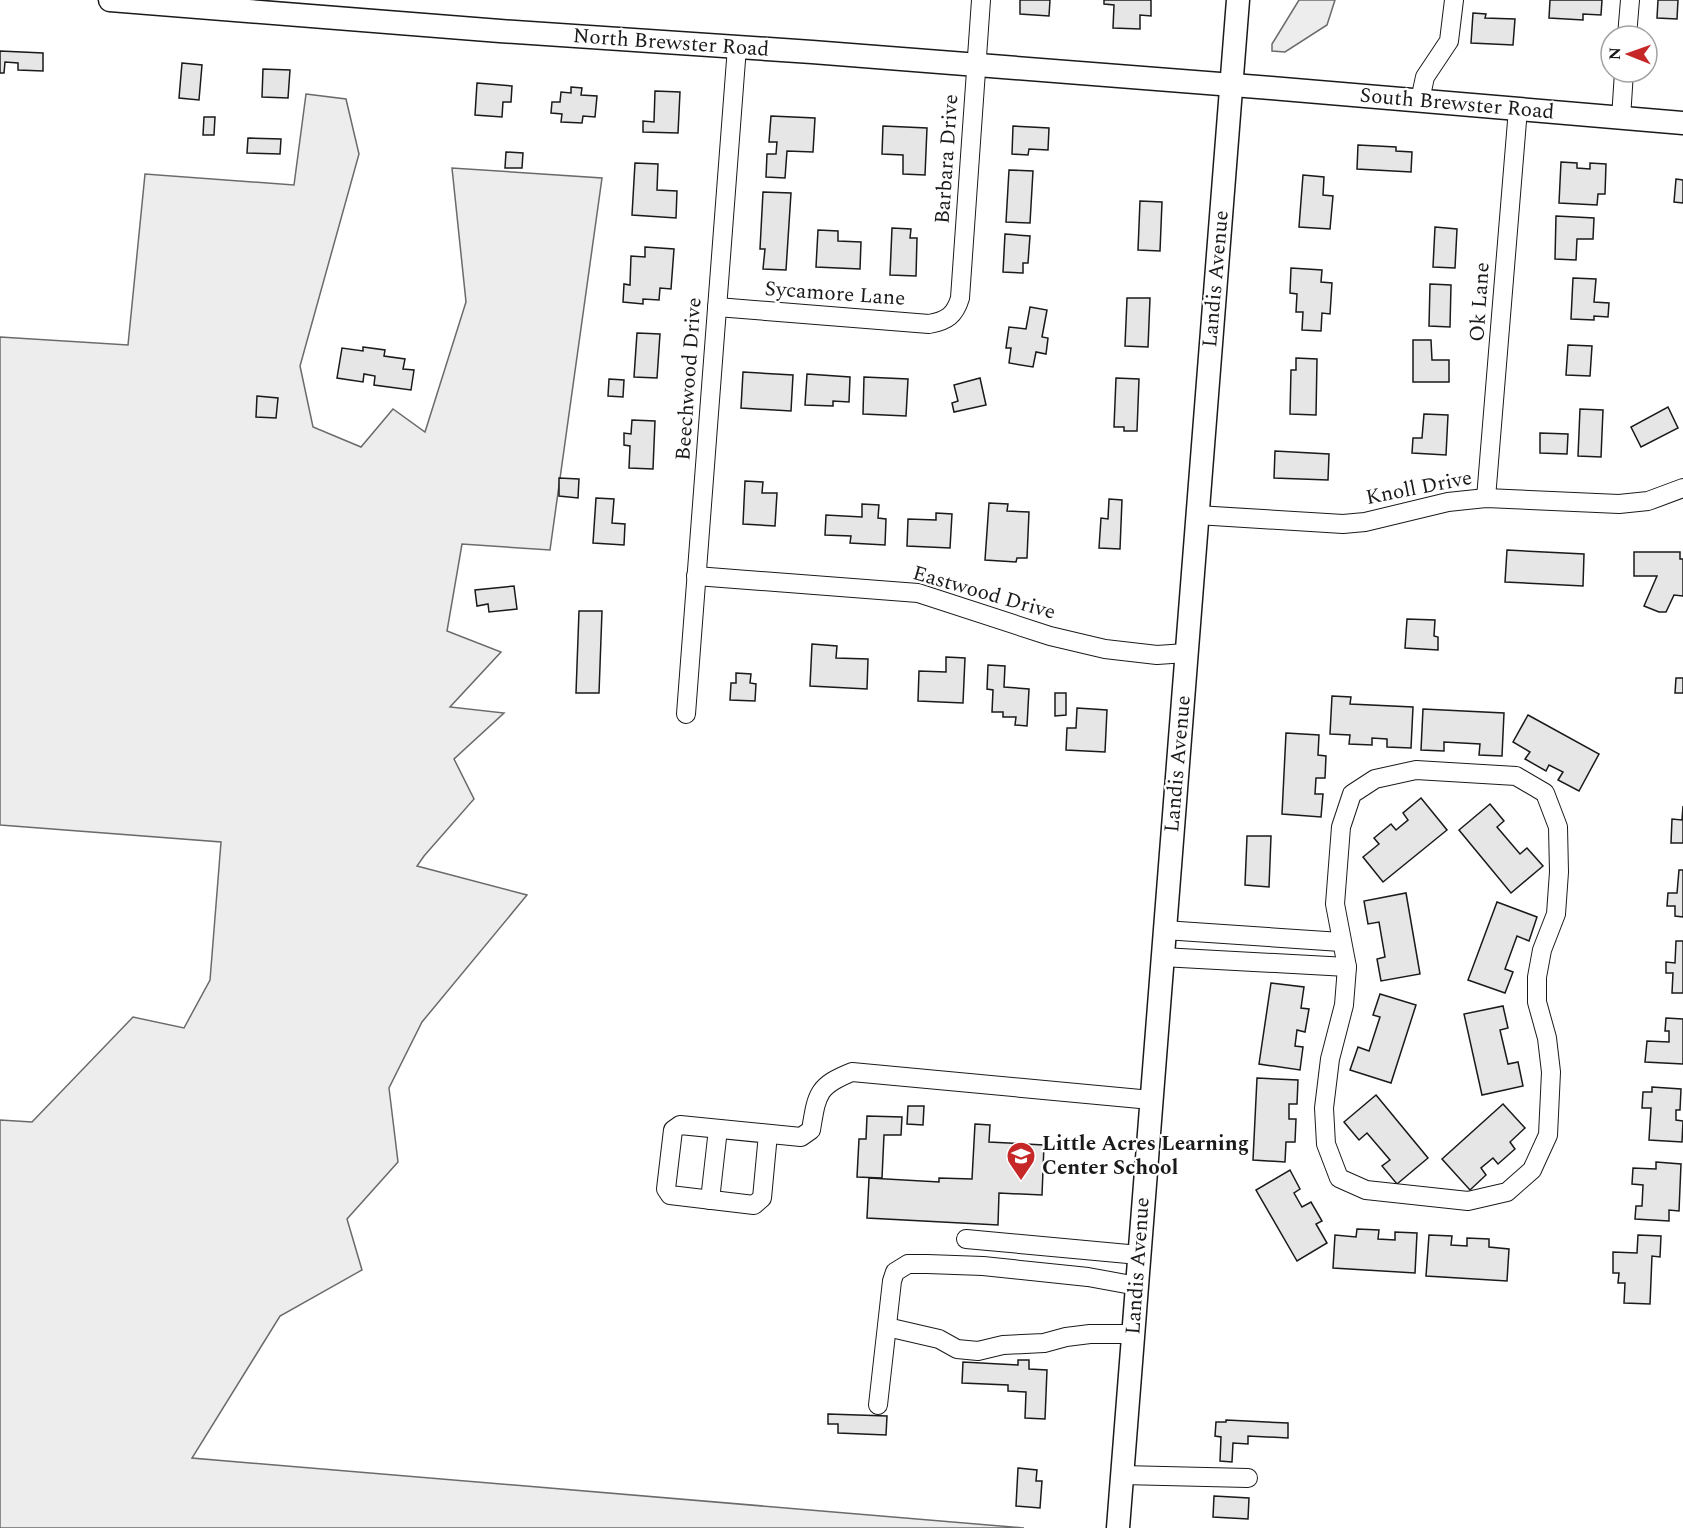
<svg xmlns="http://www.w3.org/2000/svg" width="1683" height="1528" font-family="Spectral,serif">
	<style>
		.built { fill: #ededed; stroke: #6a6a6a; stroke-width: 1.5 }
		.building { fill: #e6e6e6; stroke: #1a1a1a; stroke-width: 1.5 }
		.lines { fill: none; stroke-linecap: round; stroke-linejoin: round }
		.minor-casing { stroke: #1a1a1a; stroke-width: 20 }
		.major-casing { stroke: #1a1a1a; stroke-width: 25 }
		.minor { stroke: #fff; stroke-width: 18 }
		.major { stroke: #fff; stroke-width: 22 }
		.labels { text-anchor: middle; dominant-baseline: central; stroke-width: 4.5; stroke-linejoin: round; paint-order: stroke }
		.street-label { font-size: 21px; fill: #1a1a1a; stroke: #fff }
		.poi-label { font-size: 21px; font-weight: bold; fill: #1a1a1a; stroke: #fff; text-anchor: start }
	</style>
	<rect width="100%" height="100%" fill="#fff"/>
	<g class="built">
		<polygon points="1299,0 1335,0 1327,25 1285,52 1272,51 1272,44"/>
		<polygon points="306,94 346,99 359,154 300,366 313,427 361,447 393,409 425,432 466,302 452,168 602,178 550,550 462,544 447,631 501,652 450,707 504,713 454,759 474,799 424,856 417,866 527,895 422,1022 389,1088 398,1162 347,1219 362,1270 280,1316 192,1458 1024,1528 0,1528 0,1120 32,1122 133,1017 184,1028 210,980 221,842 0,825 0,337 128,345 145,174 294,185"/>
	</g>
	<g class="building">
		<polygon points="1020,0 1050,0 1049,16 1020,14"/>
		<polygon points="1104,0 1151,0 1151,16 1140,15 1140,29 1113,28 1114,5 1104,4"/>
		<polygon points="1550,0 1602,0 1601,15 1583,14 1583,20 1549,18"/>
		<polygon points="1658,0 1678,0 1677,19 1657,18"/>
		<polygon points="1473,13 1486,14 1485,18 1515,19 1513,45 1471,43"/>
		<polygon points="0,51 43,53 43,71 18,70 18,63 5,62 4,73 0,73"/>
		<polygon points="182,63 202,65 199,100 179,98"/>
		<polygon points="263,69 290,70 288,98 262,97"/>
		<polygon points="477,83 512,86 511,102 503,102 502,117 475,115"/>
		<polygon points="571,87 582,88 581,95 597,96 595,117 583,116 582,123 561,122 562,114 551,113 552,102 560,102 561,92 571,93"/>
		<polygon points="655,91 680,92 678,133 643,132 643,121 654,122"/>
		<polygon points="771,116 815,118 813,152 787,151 785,178 766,177 767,154 776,154 777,142 769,142"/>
		<polygon points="204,117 215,117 214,135 203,135"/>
		<polygon points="883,126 927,128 925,175 903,174 903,155 882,154"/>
		<polygon points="1013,126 1049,128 1048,150 1029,149 1028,155 1012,154"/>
		<polygon points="248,138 281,139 280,154 247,153"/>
		<polygon points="1358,145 1396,147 1396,151 1412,152 1411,172 1357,169"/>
		<polygon points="506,152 523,153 522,168 505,168"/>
		<polygon points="1561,162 1577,163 1577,168 1590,169 1590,163 1606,164 1605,194 1598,194 1597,205 1559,203"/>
		<polygon points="635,163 658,164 657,190 677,191 676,218 632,215"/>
		<polygon points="1009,170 1033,171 1030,223 1006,222"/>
		<polygon points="1303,175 1324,177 1323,195 1333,196 1330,229 1299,227"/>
		<polygon points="1676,179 1683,180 1683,203 1674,202"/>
		<polygon points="763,192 791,193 786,270 763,269 765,249 760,249"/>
		<polygon points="1140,201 1162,202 1160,251 1138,250"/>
		<polygon points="1556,216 1594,218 1593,239 1577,239 1576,260 1555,259"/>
		<polygon points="1435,227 1457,229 1455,268 1433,267"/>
		<polygon points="892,228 911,229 910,238 917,238 916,276 890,275"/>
		<polygon points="818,230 838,231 838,241 861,242 860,269 816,267"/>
		<polygon points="1005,234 1030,236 1028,263 1023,263 1023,273 1003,272"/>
		<polygon points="645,247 674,249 671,289 660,288 659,300 643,299 643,304 623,302 624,284 630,285 631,256 645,257"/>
		<polygon points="1291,268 1322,270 1321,282 1332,283 1330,314 1322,313 1321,331 1302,330 1303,312 1296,312 1297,294 1290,293"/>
		<polygon points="1573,278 1596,279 1594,302 1609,303 1608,317 1594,316 1594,320 1571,319"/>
		<polygon points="1430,284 1451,285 1450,327 1429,326"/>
		<polygon points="1127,298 1150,298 1148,347 1125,346"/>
		<polygon points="1030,307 1047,310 1042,337 1048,338 1046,354 1036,352 1033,367 1009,363 1011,348 1006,348 1009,327 1026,329"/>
		<polygon points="637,333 660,334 657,378 634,377"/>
		<polygon points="1413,340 1431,340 1432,360 1449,360 1449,382 1413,382"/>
		<polygon points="1568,345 1592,346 1590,376 1566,375"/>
		<polygon points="363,347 385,350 384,356 405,359 403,369 414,370 411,390 374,385 375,376 364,374 363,382 337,378 342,348 363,351"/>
		<polygon points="1296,358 1317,359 1316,415 1290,414 1291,370 1296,370"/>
		<polygon points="743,372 793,375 791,411 741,408"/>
		<polygon points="807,374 850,377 849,402 833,401 833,406 805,405"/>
		<polygon points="864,377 908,379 906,416 863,414"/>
		<polygon points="980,378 986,405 954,412 952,403 958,401 954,385"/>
		<polygon points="1116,378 1139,379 1137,431 1124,431 1124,427 1114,427"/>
		<polygon points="609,379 624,380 623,397 608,396"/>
		<polygon points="257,396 278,398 276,418 256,417"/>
		<polygon points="1668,407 1678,428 1641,447 1631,427"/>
		<polygon points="1580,409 1603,410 1601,457 1578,456"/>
		<polygon points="1424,414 1448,415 1446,455 1412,453 1413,438 1422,438"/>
		<polygon points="632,420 655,421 653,469 629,468 630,446 624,445 624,433 631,434"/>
		<polygon points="1540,433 1568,434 1567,454 1540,453"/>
		<polygon points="1275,451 1329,454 1328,480 1274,478"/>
		<polygon points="559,478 579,479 578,498 559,496"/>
		<polygon points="745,481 763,482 762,493 777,493 775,526 743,524"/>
		<polygon points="596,498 614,499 612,523 625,524 624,545 593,543"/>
		<polygon points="1109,499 1122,500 1120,549 1099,548 1101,518 1108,519"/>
		<polygon points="989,503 1008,504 1007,511 1029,512 1027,558 1017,558 1016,562 985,560"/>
		<polygon points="862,504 879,505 878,518 886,519 885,545 850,543 851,536 825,535 826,515 862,517"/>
		<polygon points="936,513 952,514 950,548 907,546 908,519 936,520"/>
		<polygon points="1507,550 1584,554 1583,586 1505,582"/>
		<polygon points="1634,552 1680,552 1680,559 1683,559 1683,596 1674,595 1666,612 1659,612 1644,606 1657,576 1634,576"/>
		<polygon points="514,586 517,609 489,612 488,604 477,606 475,590"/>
		<polygon points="579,611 602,611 599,693 576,693"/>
		<polygon points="1407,619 1435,620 1434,636 1438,637 1438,650 1405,648"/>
		<polygon points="812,644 837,646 836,658 868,659 867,689 810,686"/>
		<polygon points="946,657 965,658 963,703 918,701 919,671 946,672"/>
		<polygon points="988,665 1005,666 1004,687 1029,689 1027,726 1015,725 1016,717 1003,717 1003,712 992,712 993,690 987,689"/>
		<polygon points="736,673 751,674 750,683 756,684 755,701 730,700 731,683 736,683"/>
		<polygon points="1676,678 1683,678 1683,693 1675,693"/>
		<polygon points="1055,693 1066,693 1066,715 1055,716"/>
		<polygon points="1332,696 1351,697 1350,704 1413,707 1411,748 1387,747 1387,739 1372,738 1372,745 1349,744 1350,735 1330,734"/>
		<polygon points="1077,708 1107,710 1105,752 1066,750 1067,728 1076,728"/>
		<polygon points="1423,709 1504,713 1502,756 1479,755 1480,744 1444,742 1444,751 1421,750"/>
		<polygon points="1528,715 1599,754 1579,791 1558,780 1563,772 1549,765 1546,771 1525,759 1530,752 1513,742"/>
		<polygon points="1286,733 1319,735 1318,755 1326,756 1325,778 1316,778 1315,794 1323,794 1321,817 1282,814"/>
		<polygon points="1421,798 1447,830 1383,882 1363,857 1379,844 1374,838 1391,824 1396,830 1408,820 1403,813"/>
		<polygon points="1490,804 1504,821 1497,827 1520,854 1527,848 1543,866 1511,893 1459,830"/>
		<polygon points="1683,806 1683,843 1671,843 1672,819 1682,820"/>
		<polygon points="1247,836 1271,836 1269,887 1245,885"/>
		<polygon points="1679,870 1683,870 1683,917 1675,916 1675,906 1667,906 1668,893 1677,893"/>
		<polygon points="1406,893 1420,974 1381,981 1377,959 1385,957 1379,922 1368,924 1364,901"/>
		<polygon points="1497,902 1537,917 1529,941 1517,936 1505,969 1513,972 1505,993 1468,980"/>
		<polygon points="1676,941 1683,941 1683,993 1672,993 1673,973 1666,973 1666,962 1675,963"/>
		<polygon points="1271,983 1304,987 1301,1008 1309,1009 1305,1032 1297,1030 1295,1046 1303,1047 1300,1070 1259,1064"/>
		<polygon points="1380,994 1416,1005 1391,1083 1350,1070 1358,1047 1369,1051 1380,1017 1373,1015"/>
		<polygon points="1503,1006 1508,1028 1500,1030 1508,1064 1518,1062 1523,1086 1482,1095 1464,1014"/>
		<polygon points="1666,1018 1683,1019 1683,1064 1645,1062 1647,1041 1669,1042 1669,1031 1665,1031"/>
		<polygon points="1257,1078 1298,1080 1297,1104 1289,1104 1289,1119 1296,1119 1295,1142 1286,1142 1285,1162 1253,1160"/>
		<polygon points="1652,1087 1681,1089 1680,1110 1676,1110 1676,1120 1683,1121 1682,1142 1649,1140 1651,1108 1642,1108 1643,1092 1652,1092"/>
		<polygon points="1376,1095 1428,1158 1397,1184 1382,1166 1390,1160 1367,1133 1359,1140 1344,1122"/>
		<polygon points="1503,1104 1525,1128 1510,1142 1515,1149 1498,1164 1493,1158 1481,1168 1486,1175 1470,1190 1442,1159"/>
		<polygon points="908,1106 924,1106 923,1125 907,1124"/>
		<polygon points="867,1116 902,1117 901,1135 884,1135 882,1178 857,1177 859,1139 866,1139"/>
		<polygon points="975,1124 990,1125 989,1142 1044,1145 1042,1195 999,1193 998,1225 867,1218 869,1178 939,1182 939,1178 972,1179"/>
		<polygon points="1656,1162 1681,1164 1679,1211 1669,1210 1669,1221 1635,1219 1636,1206 1642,1206 1643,1185 1632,1184 1633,1168 1656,1169"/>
		<polygon points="1290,1170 1300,1189 1294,1193 1302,1207 1311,1202 1322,1221 1316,1224 1327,1243 1297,1261 1256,1190"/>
		<polygon points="1357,1229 1379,1230 1378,1239 1395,1240 1395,1232 1417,1233 1415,1273 1333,1268 1335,1235 1356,1237"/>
		<polygon points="1429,1235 1452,1236 1451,1245 1467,1246 1467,1238 1489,1239 1489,1247 1509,1249 1507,1281 1426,1276"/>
		<polygon points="1638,1235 1661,1236 1660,1257 1652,1256 1650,1304 1624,1303 1625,1283 1618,1283 1619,1273 1613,1273 1613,1252 1637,1253"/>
		<polygon points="1018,1360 1029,1360 1029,1369 1047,1370 1045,1419 1025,1418 1026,1392 1008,1391 1008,1385 962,1383 963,1362 1018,1365"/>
		<polygon points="828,1414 887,1416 886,1435 838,1433 838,1424 828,1424"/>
		<polygon points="1226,1420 1288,1423 1288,1438 1248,1436 1248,1444 1233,1443 1232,1462 1220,1461 1221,1437 1215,1436 1216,1422 1226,1422"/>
		<polygon points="1018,1468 1037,1470 1036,1481 1042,1481 1040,1508 1016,1506"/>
		<polygon points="1214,1496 1249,1498 1248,1519 1213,1517"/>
	</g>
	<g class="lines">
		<g class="minor-casing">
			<g id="minor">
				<polyline points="1627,36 1630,0"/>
				<polyline points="1420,100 1425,77 1449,41 1454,0"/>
				<polyline points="1621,118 1624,72"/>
				<path d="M717,307L929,324C947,321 955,315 960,298L981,0"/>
				<polyline points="1486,498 1518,109"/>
				<polyline points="1197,515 1343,524 1365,522 1448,502 1486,498 1619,504 1648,501 1683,488"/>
				<polyline points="696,576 918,593 1050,636 1105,649 1157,655 1186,653"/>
				<polyline points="686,714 737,47"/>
				<polygon points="1416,770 1516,776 1545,793 1558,827 1559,872 1556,914 1542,950 1537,977 1537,1002 1547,1038 1551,1072 1548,1135 1532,1170 1507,1192 1468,1201 1366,1190 1339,1178 1326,1144 1324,1108 1330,1059 1344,1005 1347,967 1335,904 1341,827 1352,794 1375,779"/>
				<polyline points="1164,930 1341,942"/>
				<polyline points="1162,957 1347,967"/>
				<path d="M768,1134L762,1198L754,1205L670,1195L666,1189L673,1130L680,1125L801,1137L811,1130C817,1094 817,1086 852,1072L1151,1100"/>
				<polyline points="710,1200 718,1129"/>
				<polyline points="966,1239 1139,1255"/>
				<polyline points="887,1327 939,1339 957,1349 978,1351 1003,1345 1044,1343 1066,1337 1090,1334 1133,1334"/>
				<polyline points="878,1405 892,1281 895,1272 908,1264 927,1264 983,1266 1088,1277 1137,1286"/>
				<polyline points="1122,1475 1248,1478"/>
			</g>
		</g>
		<g class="major-casing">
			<g id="major">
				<polyline points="110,0 500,31 812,52 1271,88 1683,123"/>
				<polyline points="1118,1528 1238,0"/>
			</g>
		</g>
		<use href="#minor" class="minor"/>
		<use href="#major" class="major"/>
	</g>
	<defs>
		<g id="school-pin" transform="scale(1.5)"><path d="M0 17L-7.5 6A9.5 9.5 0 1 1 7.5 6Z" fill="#c62828" stroke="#fff"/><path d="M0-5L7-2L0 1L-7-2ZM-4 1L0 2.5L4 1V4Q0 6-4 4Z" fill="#fff"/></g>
	</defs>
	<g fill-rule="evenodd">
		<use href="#school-pin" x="1021" y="1156"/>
	</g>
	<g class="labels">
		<g class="street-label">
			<text transform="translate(671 43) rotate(4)">North Brewster Road</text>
			<text transform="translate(1457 104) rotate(5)">South Brewster Road</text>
			<text transform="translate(947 159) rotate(-86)">Barbara Drive</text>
			<text transform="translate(1216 279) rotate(-85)">Landis Avenue</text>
			<text transform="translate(835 294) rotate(4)">Sycamore Lane</text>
			<text transform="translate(1480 302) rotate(-86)">Ok Lane</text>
			<text transform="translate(689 379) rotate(-86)">Beechwood Drive</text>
			<text transform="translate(1419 488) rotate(-11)">Knoll Drive</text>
			<text transform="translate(984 593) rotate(16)">Eastwood Drive</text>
			<text transform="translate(1178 764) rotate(-85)">Landis Avenue</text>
			<text transform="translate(1138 1266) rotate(-86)">Landis Avenue</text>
		</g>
		<g class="poi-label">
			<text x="1042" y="1144">Little Acres Learning<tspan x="1042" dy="24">Center School</tspan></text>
		</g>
	</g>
	<g transform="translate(1629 54) rotate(271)"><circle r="28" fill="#ffffff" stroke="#a3a3a3" stroke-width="1.5"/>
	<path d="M0-4.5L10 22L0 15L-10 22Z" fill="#c62828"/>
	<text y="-9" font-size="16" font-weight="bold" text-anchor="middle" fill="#1a1a1a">N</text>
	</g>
</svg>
